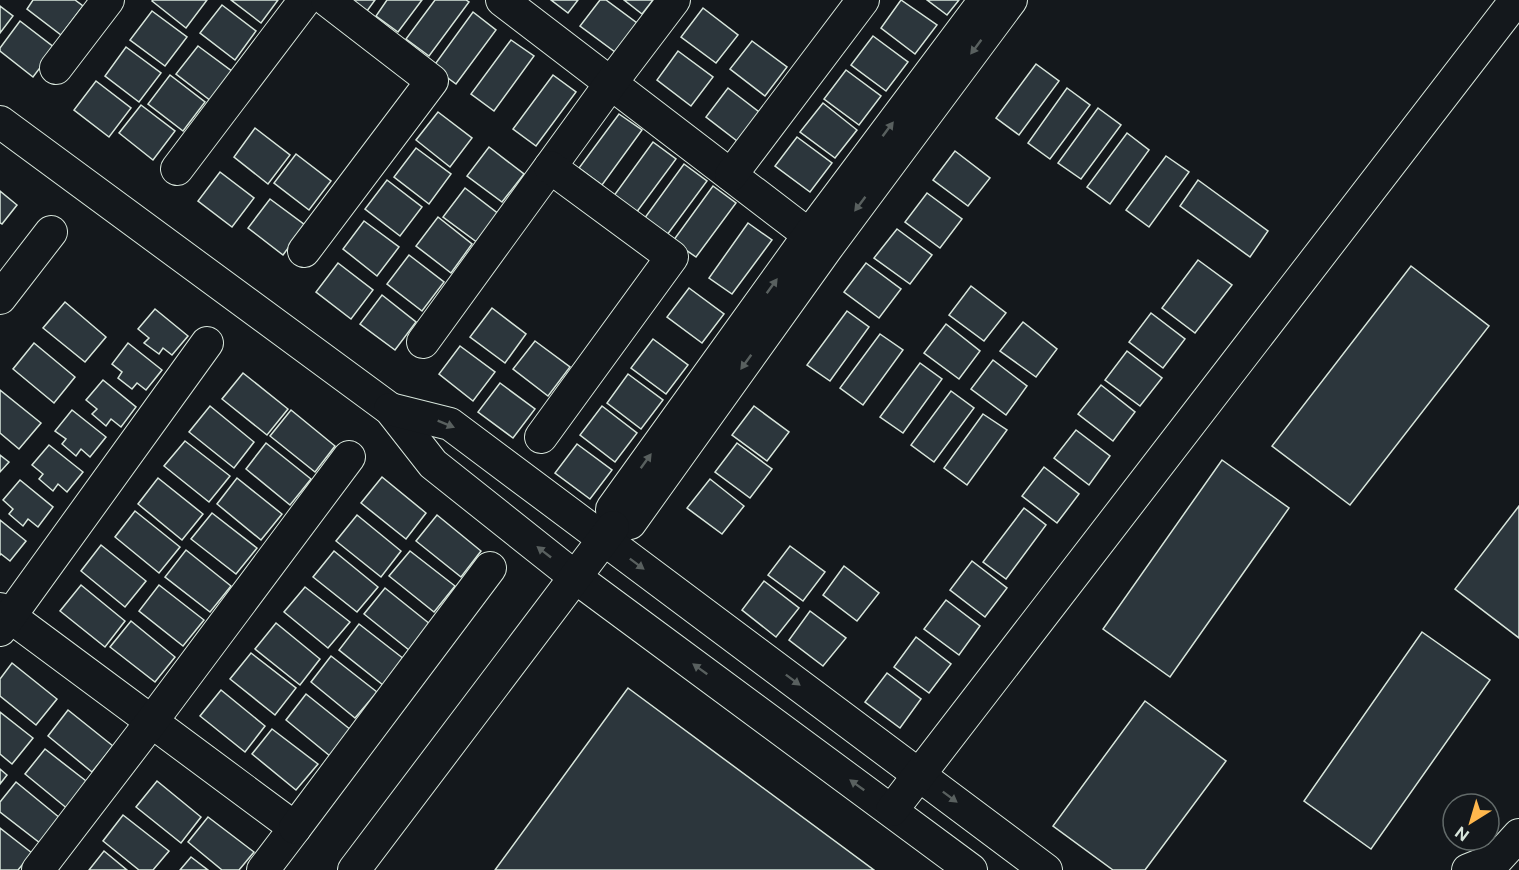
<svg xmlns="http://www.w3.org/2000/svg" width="1519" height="870" font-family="'Public Sans',sans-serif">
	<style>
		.building { fill: #2c363c; stroke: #d8e6dc; stroke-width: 1.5 }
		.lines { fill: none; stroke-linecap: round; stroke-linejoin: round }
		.minor-casing { stroke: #d8e6dc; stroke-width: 34 }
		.minor { stroke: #14181c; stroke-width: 32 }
		.oneway { fill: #59605f }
	</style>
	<rect width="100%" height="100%" fill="#14181c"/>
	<g class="building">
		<polygon points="33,0 75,0 83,6 61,35 27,9"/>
		<polygon points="153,0 207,0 186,28 152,1"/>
		<polygon points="231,0 278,0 261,23"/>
		<polygon points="351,0 375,0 367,11"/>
		<polygon points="387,0 422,0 398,32 376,16"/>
		<polygon points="435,0 466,0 469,2 429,56 406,39"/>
		<polygon points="551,0 578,0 568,13"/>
		<polygon points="600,0 606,0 637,23 615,52 580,26"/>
		<polygon points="624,0 653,0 642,14"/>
		<polygon points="901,0 937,25 915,54 881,28"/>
		<polygon points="927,0 959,0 947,15"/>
		<polygon points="222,5 256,31 235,60 200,33"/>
		<polygon points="0,6 13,16 0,33"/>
		<polygon points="703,8 738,35 716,63 681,37"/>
		<polygon points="152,11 187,37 165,66 130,40"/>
		<polygon points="473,12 496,30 456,84 433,67"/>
		<polygon points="20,21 55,48 33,77 0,51 0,48"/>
		<polygon points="873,36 908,62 886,91 851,65"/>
		<polygon points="511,40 534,56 494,111 471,94"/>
		<polygon points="752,41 787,67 765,96 730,69"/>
		<polygon points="198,46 233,72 211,101 176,74"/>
		<polygon points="126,47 161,73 139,102 105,76"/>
		<polygon points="678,51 713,77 691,106 657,80"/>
		<polygon points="1036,64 1059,81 1019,135 996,118"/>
		<polygon points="846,70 881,96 859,125 824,99"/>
		<polygon points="170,75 205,102 183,131 148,104"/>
		<polygon points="553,75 576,92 536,146 513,129"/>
		<polygon points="96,81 131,108 109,137 74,110"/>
		<polygon points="728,88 763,115 741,144 706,117"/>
		<polygon points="1067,88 1090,105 1050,159 1028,143"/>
		<polygon points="823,103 857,130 835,158 800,132"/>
		<polygon points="141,105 175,131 153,160 119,133"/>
		<polygon points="1098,108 1121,125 1081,179 1058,163"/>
		<polygon points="438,112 472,138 450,167 416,140"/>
		<polygon points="619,114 642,130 602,185 579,168"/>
		<polygon points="255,128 290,155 268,184 234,157"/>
		<polygon points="1127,133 1149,150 1110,204 1087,187"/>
		<polygon points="797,137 832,163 810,192 775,166"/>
		<polygon points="653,142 676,159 636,213 613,197"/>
		<polygon points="489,147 524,174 502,202 467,176"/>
		<polygon points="416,148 451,174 429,204 394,177"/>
		<polygon points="955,151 990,178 968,206 933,180"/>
		<polygon points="296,154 331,181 309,210 274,183"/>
		<polygon points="1166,156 1189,172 1149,227 1126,210"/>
		<polygon points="684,164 707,181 667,235 644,219"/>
		<polygon points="220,172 254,198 232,227 198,201"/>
		<polygon points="387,180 422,207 400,236 365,209"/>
		<polygon points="1198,180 1268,231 1250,257 1180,206"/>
		<polygon points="713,186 736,203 696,257 673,241"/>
		<polygon points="465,188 500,215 478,243 443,217"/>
		<polygon points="0,191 17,205 2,224 0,223"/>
		<polygon points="927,193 962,219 940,248 905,222"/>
		<polygon points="270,199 305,225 283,255 248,228"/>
		<polygon points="438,217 472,244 451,273 416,246"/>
		<polygon points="364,221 399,247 377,276 343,249"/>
		<polygon points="748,223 772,240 732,294 709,278"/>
		<polygon points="897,229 932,255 910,284 874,258"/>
		<polygon points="409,255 444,282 422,311 387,284"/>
		<polygon points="1198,260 1232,285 1195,333 1162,308"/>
		<polygon points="338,263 373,290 351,319 316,292"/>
		<polygon points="866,263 901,289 879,318 844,292"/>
		<polygon points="1411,266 1489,326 1350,505 1272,446"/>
		<polygon points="971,286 1006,313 984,341 949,315"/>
		<polygon points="689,288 724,314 702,343 667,317"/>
		<polygon points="382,295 416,322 395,350 360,324"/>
		<polygon points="65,302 106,337 85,362 43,328"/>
		<polygon points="492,308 526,334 505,363 470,337"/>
		<polygon points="155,309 188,336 172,355 163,348 159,354 144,343 149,338 138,329"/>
		<polygon points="847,311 869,327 830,381 807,365"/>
		<polygon points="1151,313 1185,339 1163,368 1129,342"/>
		<polygon points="1023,322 1057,349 1036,377 1000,351"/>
		<polygon points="946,324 980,351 959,379 924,353"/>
		<polygon points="880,334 903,350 863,405 840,388"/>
		<polygon points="653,339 688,365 666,394 631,368"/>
		<polygon points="535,341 570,367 548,396 513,369"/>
		<polygon points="34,343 75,377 54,403 13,369"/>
		<polygon points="128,343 162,370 146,390 137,383 132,389 118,378 122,372 112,364"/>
		<polygon points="460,346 495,372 473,401 439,374"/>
		<polygon points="1127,351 1162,378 1140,406 1105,380"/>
		<polygon points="993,360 1027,386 1006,415 971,389"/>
		<polygon points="920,363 942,379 903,433 880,417"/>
		<polygon points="243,373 288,409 267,435 222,399"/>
		<polygon points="628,374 663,400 641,429 607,403"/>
		<polygon points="103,380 136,407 121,427 111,419 106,426 92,414 97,409 86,400"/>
		<polygon points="500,383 535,409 513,438 478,412"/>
		<polygon points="1101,385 1135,412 1113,441 1078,414"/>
		<polygon points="0,390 41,423 19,449 0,433"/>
		<polygon points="951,391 974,408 934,462 911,445"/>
		<polygon points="210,406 254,442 234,468 189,432"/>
		<polygon points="602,406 637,433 615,462 580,435"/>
		<polygon points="754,406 789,432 767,461 732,435"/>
		<polygon points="72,410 106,437 90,457 81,449 76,456 62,444 66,439 55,431"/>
		<polygon points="291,410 335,446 315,472 270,436"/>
		<polygon points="983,414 1007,430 967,485 944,468"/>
		<polygon points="1076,430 1110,456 1089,485 1054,458"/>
		<polygon points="185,441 230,476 209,502 164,466"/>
		<polygon points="266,443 311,479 290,505 246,469"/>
		<polygon points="737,443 772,469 750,498 715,472"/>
		<polygon points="577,444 612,470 590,499 555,473"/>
		<polygon points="49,445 83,472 67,492 58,484 53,491 39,479 43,474 32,465"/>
		<polygon points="0,455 9,462 0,472"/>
		<polygon points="1222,460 1289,508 1170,677 1103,629"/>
		<polygon points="1044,467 1079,494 1057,523 1022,496"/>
		<polygon points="382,477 426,513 406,539 361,503"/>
		<polygon points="158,478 203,514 182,540 138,504"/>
		<polygon points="237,478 282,514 261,540 217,504"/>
		<polygon points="710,479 744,506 722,534 687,508"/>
		<polygon points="20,480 53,507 38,527 28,519 23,526 9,514 13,509 3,500"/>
		<polygon points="1519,506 1519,638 1455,589"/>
		<polygon points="1024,508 1046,525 1006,579 983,562"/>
		<polygon points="135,511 180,547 159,573 115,537"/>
		<polygon points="212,513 257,548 236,574 191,539"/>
		<polygon points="357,515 401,551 381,577 336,541"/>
		<polygon points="437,515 481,551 461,577 416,541"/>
		<polygon points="0,520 26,541 10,561 1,554 0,555"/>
		<polygon points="101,545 146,581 125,607 81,571"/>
		<polygon points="790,546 825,572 803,601 768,575"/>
		<polygon points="186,550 231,586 210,612 165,577"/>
		<polygon points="334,551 378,587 357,612 313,577"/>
		<polygon points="410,551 455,586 434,612 389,576"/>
		<polygon points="972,561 1007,588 985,617 950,590"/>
		<polygon points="844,566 879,593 857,621 823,595"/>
		<polygon points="764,581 799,608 776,637 742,610"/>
		<polygon points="81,585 125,621 105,647 60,611"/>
		<polygon points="159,585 204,620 183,646 139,611"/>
		<polygon points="305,587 350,622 328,648 284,612"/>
		<polygon points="385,588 430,624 409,650 364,614"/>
		<polygon points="946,600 980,626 959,655 924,629"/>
		<polygon points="810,611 846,638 823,666 789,640"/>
		<polygon points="131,621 175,657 155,682 110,647"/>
		<polygon points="276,623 320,659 300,685 255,649"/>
		<polygon points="359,624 404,659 383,685 339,650"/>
		<polygon points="1422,632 1490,680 1371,849 1304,801"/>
		<polygon points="916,637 951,664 929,693 894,667"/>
		<polygon points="251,653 296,688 275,715 230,679"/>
		<polygon points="331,656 377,692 355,718 311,682"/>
		<polygon points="12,663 57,699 36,725 0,696 0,679"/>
		<polygon points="887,673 921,699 900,728 865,702"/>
		<polygon points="628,688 874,870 495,870"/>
		<polygon points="221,690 265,726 245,752 200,716"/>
		<polygon points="306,694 351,730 330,756 286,720"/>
		<polygon points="1145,701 1226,761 1145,870 1113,870 1053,826"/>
		<polygon points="68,710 113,746 92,772 48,736"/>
		<polygon points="0,712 33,738 12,764 0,754"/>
		<polygon points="272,729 318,764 296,790 252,754"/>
		<polygon points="45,749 90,784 69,810 25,774"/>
		<polygon points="0,769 7,775 0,784"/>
		<polygon points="157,781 201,817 181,843 136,807"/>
		<polygon points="16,782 60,818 40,843 0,812 0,802"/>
		<polygon points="123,815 169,851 153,870 139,870 103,841"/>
		<polygon points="208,817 254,852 239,870 222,870 188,842"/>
		<polygon points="0,828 32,853 18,870 0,870"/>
		<polygon points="104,851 127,870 89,870"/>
		<polygon points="191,857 208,870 180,870"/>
	</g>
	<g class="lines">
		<g class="minor-casing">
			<g id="minor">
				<polyline points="502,0 826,248"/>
				<polyline points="985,0 809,235 612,509 613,527 630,523 826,249 1011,0"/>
				<polyline points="56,68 108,0"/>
				<polyline points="0,122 390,409 433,464 575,577 971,870"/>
				<polyline points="177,169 305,0"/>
				<polyline points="731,175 863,0"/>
				<polyline points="304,251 432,81 327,0"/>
				<polyline points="0,298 51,232"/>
				<polyline points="423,342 611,83 674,0"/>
				<polyline points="390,409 450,424 1046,870"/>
				<polyline points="541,437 672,257 550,167"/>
				<polyline points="0,609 295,828 263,870"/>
				<polyline points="0,630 207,343"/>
				<polyline points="892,810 1516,0"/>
				<polyline points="295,828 490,568"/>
				<polyline points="38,870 152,721 349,457"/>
				<polyline points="354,870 613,527"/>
				<polyline points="1468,870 1498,858 1519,835"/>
			</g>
		</g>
		<use href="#minor" class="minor"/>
	</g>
	<defs><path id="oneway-solid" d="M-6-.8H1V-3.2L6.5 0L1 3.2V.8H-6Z" transform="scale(1.5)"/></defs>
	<g class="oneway">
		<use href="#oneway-solid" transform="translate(976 47) rotate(127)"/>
		<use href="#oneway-solid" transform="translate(888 129) rotate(-53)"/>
		<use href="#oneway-solid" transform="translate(860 204) rotate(127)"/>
		<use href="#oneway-solid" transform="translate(772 286) rotate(-54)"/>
		<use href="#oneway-solid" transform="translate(746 362) rotate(126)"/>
		<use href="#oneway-solid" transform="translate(446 424) rotate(22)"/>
		<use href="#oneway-solid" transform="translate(646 461) rotate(-54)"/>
		<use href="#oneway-solid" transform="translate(544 552) rotate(-142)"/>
		<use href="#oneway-solid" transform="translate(637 564) rotate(37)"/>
		<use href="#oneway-solid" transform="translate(700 669) rotate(-144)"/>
		<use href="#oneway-solid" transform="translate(793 680) rotate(37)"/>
		<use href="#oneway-solid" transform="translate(857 785) rotate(-144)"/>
		<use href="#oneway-solid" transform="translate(950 797) rotate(37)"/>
	</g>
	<g transform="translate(1471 822) rotate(217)"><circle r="28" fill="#14181c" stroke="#626a69" stroke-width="1.5"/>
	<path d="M0-4.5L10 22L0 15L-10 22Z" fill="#ffb74d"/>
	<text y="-9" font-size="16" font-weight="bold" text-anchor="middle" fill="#d8e6dc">N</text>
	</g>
</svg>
